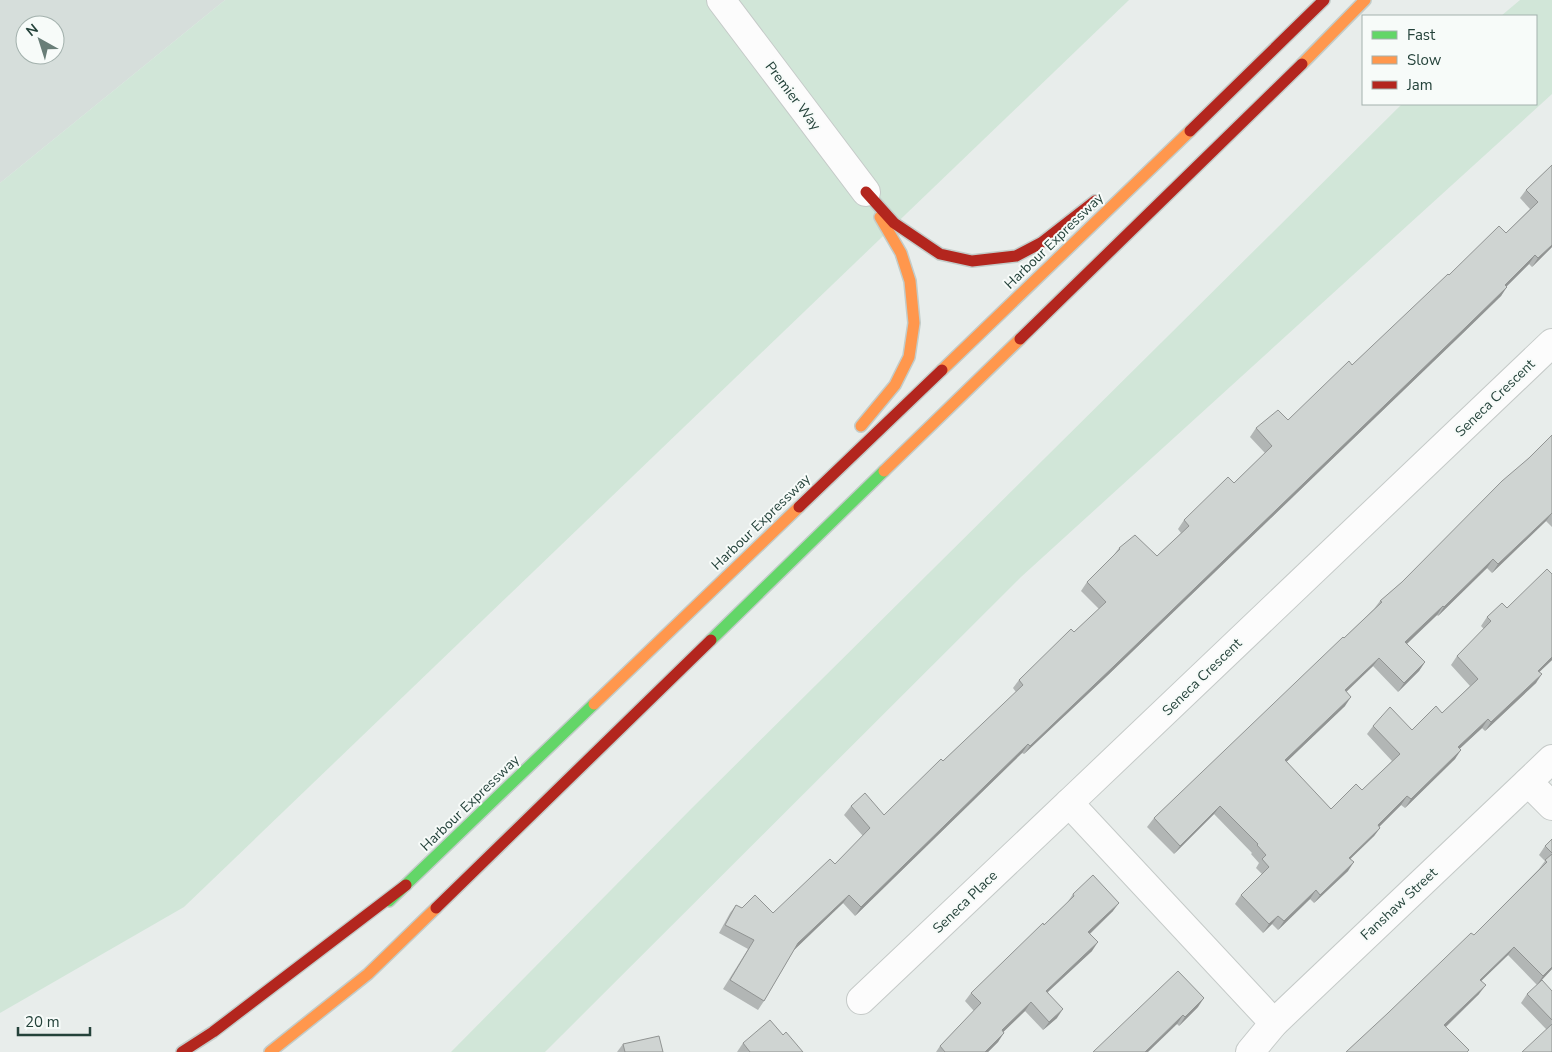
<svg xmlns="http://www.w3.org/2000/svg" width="1552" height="1052" font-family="'Nunito Sans',sans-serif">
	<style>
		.built { fill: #d6dedb; fill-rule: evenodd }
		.green { fill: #d1e6d8 }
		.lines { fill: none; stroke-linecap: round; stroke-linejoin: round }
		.street-casing { stroke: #c5cac8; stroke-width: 30 }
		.fast-casing { stroke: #c3ccc9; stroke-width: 14 }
		.slow-casing { stroke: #c3ccc9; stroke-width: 14 }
		.jam-casing { stroke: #c3ccc9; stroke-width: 14 }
		.street { stroke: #fcfcfc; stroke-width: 28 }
		.fast { stroke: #63d668; stroke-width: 11 }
		.slow { stroke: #ff974d; stroke-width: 11 }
		.jam { stroke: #b3261e; stroke-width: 11 }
		.wall { fill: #b2b6b5 }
		.shaded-wall { fill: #919493 }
		.building { fill: #cfd4d2; stroke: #919493 }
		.labels { text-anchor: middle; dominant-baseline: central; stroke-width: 4; stroke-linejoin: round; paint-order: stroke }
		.street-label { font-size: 14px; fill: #24423a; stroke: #f7fbf9 }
	</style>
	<rect width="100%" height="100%" fill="#e8edeb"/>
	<path class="built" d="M0,0H225L0,183ZM25,25H55V55H25Z"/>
	<g class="green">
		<polygon points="225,0 1129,0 184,907 0,1013 0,183"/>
		<polygon points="1520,0 1552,0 1552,94 1021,577 545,1052 451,1052 691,809 1402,104 1536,104 1536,16 1501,16"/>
	</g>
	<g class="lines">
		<g class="street-casing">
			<g id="street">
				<polyline points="721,0 866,192"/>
				<polyline points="1528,782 1552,806"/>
				<polyline points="861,1000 1069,803"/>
				<polyline points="1274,1023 1069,803 1552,343"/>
				<polyline points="1250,1052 1274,1023 1552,759"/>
			</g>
		</g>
		<g class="fast-casing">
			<g id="fast">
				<polyline points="711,640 884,471"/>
				<polyline points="389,901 594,704"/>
			</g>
		</g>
		<g class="slow-casing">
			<g id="slow">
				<polyline points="1302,64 1365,0"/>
				<polyline points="942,370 1190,131"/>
				<polyline points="861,426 895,385 909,357 914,323 910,281 901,253 880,217"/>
				<polyline points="884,471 1020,339"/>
				<polyline points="594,704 799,507"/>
				<polyline points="270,1052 368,974 436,908"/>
			</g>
		</g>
		<g class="jam-casing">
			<g id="jam">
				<polyline points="1190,131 1324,0"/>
				<polyline points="866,192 894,223 940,254 972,261 1016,256 1041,243 1095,201"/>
				<polyline points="1020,339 1302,64"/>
				<polyline points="799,507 942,370"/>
				<polyline points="436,908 711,640"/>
				<polyline points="182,1052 213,1032 406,885"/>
			</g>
		</g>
		<use href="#street" class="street"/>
		<use href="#fast" class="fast"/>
		<use href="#slow" class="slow"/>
		<use href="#jam" class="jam"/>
	</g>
	<g class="wall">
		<polygon points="1552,165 1552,247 1532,267 1529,264 1506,287 1501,296 1461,335 1108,675 1024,754 1022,753 855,916 843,903 794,950 764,1001 758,1010 723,989 748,949 719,933 730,913 736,905 742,908 773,913 835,864 863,836 844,815 851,806 884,815 943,761 1016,692 1013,688 1019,680 1074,632 1099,609 1081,591 1087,582 1113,556 1119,548 1157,556 1181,533 1178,529 1184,520 1234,483 1265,453 1250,437 1256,428 1288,420 1352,365 1449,275 1506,233 1530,209 1520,198 1526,190"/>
		<polygon points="1552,435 1552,527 1546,521 1492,573 1487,568 1438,616 1437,615 1407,644 1425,662 1419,671 1398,692 1373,666 1346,691 1345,706 1286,762 1331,809 1362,790 1392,761 1367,734 1373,726 1412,730 1442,713 1470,686 1451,665 1457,656 1484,629 1481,626 1487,617 1507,608 1552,574 1552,660 1539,672 1536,683 1485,731 1482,728 1459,749 1455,759 1405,808 1401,805 1379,827 1380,828 1374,836 1350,859 1348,871 1314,903 1310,899 1278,930 1272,924 1263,933 1235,904 1241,895 1262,874 1256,868 1259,863 1251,854 1252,853 1214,814 1174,854 1147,827 1154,818 1344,638 1374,609 1380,601 1402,582"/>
		<polygon points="1552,839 1552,969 1537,985 1508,955 1481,981 1479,994 1446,1027 1346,1052 1474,935 1539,869 1545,861 1539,855 1545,846"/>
		<polygon points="1073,894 1113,911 1090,934 1092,951 1048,992 1057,1018 1043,1030 1025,1011 1003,1032 998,1042 988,1052 936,1052 940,1046 974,1011 965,1001 971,993 1067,903"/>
		<polygon points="1552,991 1552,1052 1546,1029 1521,1003 1527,994"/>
		<polygon points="1198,1007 1179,1026 1177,1024 1093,1052"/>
		<polygon points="783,1035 803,1052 737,1052 743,1043"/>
		<polygon points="623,1044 663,1052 617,1052"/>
	</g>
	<g class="shaded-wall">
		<polygon points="1552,245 1552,247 1532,267 1538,258"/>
		<polygon points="1535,255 1529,264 1499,294 1505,285"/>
		<polygon points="1507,287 1501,296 1461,335 1108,675 1024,754 1030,746"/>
		<polygon points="1552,513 1546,521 1492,573 1498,564"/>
		<polygon points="1493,559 1487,568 1438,616 1444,607"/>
		<polygon points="1443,606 1437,615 1399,651 1405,642"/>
		<polygon points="1552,657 1552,660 1532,679 1538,671"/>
		<polygon points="1379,658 1373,666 1339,699 1345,690"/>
		<polygon points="1425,662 1419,671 1398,692 1404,683"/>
		<polygon points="1542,674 1536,683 1485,731 1491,722"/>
		<polygon points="1351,697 1345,706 1279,769 1285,760"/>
		<polygon points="1488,719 1482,728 1452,756 1458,747"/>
		<polygon points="1028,744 1022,753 855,916 861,907"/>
		<polygon points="1461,750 1455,759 1405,808 1411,799"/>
		<polygon points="1407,796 1401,805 1372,834 1378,825"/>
		<polygon points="1220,806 1214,814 1174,854 1180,846"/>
		<polygon points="1380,828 1374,836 1343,866 1349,858"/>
		<polygon points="1354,862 1348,871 1314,903 1320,895"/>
		<polygon points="1316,890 1310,899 1278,930 1284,921"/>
		<polygon points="849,895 843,903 792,952 798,943"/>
		<polygon points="1119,903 1113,911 1082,941 1088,932"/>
		<polygon points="1278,916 1272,924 1263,933 1269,924"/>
		<polygon points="1098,942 1092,951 1040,999 1046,991"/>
		<polygon points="1514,947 1508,955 1474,988 1480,980"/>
		<polygon points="1552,967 1552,969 1537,985 1543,976"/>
		<polygon points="1486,985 1479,994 1438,1034 1444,1025"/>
		<polygon points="1204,998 1198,1007 1179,1026 1185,1017"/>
		<polygon points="1031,1002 1025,1011 996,1039 1002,1030"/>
		<polygon points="1063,1009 1057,1018 1043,1030 1049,1022"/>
		<polygon points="1183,1015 1177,1024 1148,1052 1145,1052"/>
		<polygon points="1004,1033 998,1042 988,1052 985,1052"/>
	</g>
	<g class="building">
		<polygon points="1552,165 1552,245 1538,258 1535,255 1505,285 1507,287 1467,326 1114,666 1030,746 1028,744 861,907 849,895 798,943 764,1001 730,980 754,940 725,925 736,905 742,908 755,895 773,913 830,859 835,864 870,828 851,806 865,793 884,815 941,759 943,761 1023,685 1019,680 1071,629 1074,632 1106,602 1087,582 1120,549 1119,548 1135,535 1157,556 1189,526 1184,520 1228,477 1234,483 1272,446 1256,428 1278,410 1288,420 1349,361 1352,365 1448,274 1449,275 1499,226 1506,233 1538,202 1526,190"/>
		<polygon points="1552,435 1552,513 1498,564 1493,559 1444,607 1443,606 1405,642 1425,662 1404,683 1379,658 1345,690 1351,697 1285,760 1331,809 1356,784 1362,790 1400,754 1373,726 1390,707 1412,730 1436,706 1442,713 1478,679 1457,656 1491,621 1487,617 1502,603 1507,608 1547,569 1552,574 1552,657 1538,671 1542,674 1491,722 1488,719 1458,747 1461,750 1411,799 1407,796 1378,825 1380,828 1349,858 1354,862 1320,895 1316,890 1284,921 1278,916 1269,924 1241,895 1269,867 1262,859 1266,855 1257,845 1258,844 1220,806 1180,846 1154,818 1343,637 1344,638 1382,602 1380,601 1402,582 1502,481 1529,458"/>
		<polygon points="1552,839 1552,853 1545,846"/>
		<polygon points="1552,854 1552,967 1543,976 1514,947 1480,980 1486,985 1444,1025 1469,1050 1467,1052 1346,1052 1388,1013 1471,933 1474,935 1547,862 1545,860"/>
		<polygon points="1093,875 1119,903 1088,932 1098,942 1046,991 1063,1009 1049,1022 1031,1002 1002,1030 1004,1033 985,1052 945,1052 940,1046 981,1003 971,993 1043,923 1044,925 1074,896 1073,894"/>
		<polygon points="1178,971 1204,998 1185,1017 1183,1015 1145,1052 1093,1052"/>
		<polygon points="1542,980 1552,991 1552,1020 1527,994"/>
		<polygon points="770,1020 783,1035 786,1032 803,1052 750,1052 743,1043"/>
		<polygon points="1552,1024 1552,1052 1522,1052"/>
		<polygon points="659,1036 663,1052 625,1052 623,1044"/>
	</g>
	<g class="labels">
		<g class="street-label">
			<text transform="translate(793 96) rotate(53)">Premier Way</text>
			<text transform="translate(1054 241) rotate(-44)">Harbour Expressway</text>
			<text transform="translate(1495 398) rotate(-44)">Seneca Crescent</text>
			<text transform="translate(761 522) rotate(-44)">Harbour Expressway</text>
			<text transform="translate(1202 677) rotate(-44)">Seneca Crescent</text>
			<text transform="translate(470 803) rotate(-44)">Harbour Expressway</text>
			<text transform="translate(965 902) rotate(-44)">Seneca Place</text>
			<text transform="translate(1399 904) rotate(-43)">Fanshaw Street</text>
		</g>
	</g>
	<rect x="1362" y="15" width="175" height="90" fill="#f7fbf9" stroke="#a3b1ad"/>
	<rect x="1372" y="31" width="25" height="8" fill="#63d668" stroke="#a3b1ad"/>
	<text x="1407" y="40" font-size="15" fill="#24423a">Fast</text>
	<rect x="1372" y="56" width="25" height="8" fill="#ff974d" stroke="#a3b1ad"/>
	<text x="1407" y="65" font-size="15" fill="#24423a">Slow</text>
	<rect x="1372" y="81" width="25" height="8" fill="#b3261e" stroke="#a3b1ad"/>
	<text x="1407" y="90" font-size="15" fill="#24423a">Jam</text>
	<g transform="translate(40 40) rotate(321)"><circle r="24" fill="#f7fbf9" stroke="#a3b1ad"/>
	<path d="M0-4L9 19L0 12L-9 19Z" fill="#697e78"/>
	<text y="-8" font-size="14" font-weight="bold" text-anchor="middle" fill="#24423a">N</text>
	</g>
	<path d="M18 1027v8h72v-8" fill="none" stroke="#24423a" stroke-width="2.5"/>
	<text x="25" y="1027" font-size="15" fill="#24423a" stroke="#f7fbf9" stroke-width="4" paint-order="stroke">20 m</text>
</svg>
